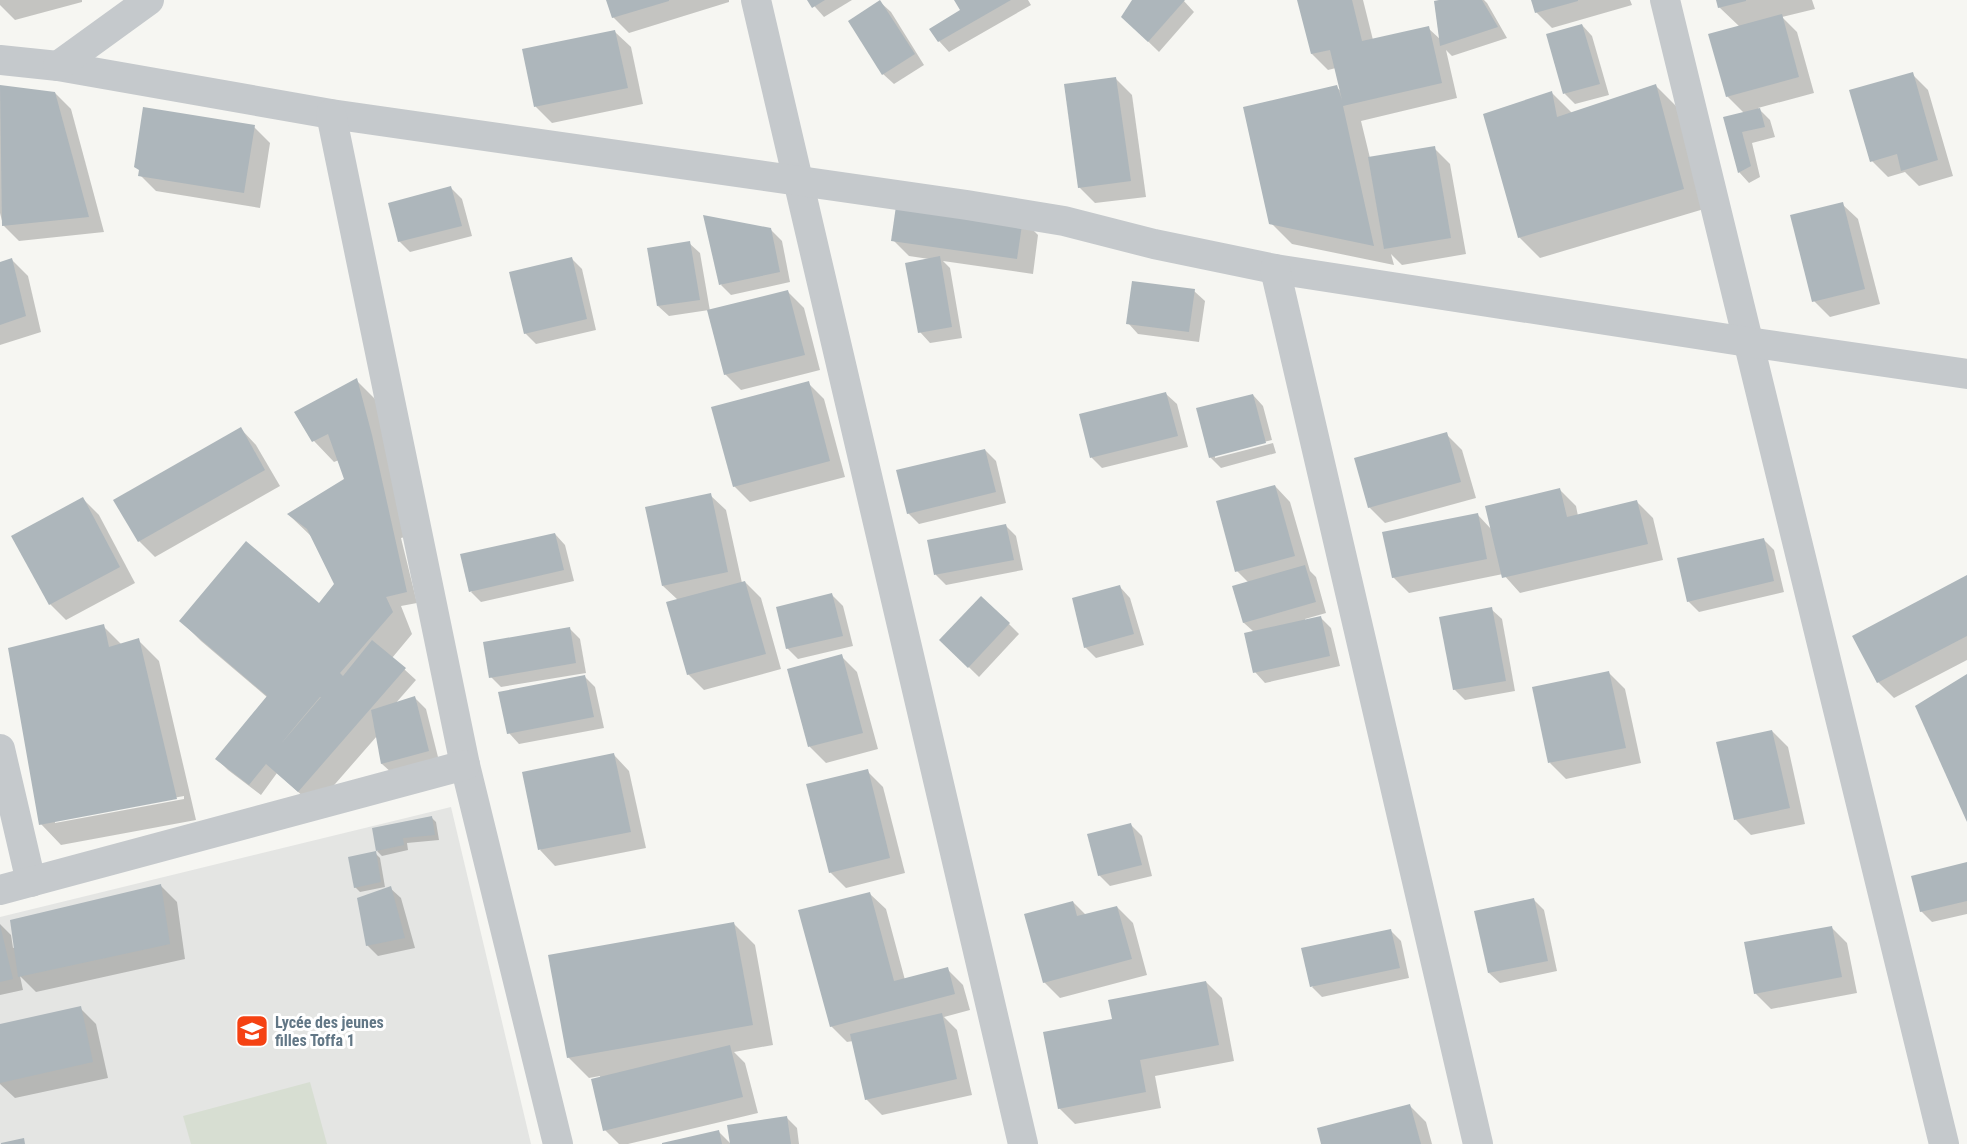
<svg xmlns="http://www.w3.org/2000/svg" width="1967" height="1144" font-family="'Roboto Condensed',sans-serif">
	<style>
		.built { fill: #e4e5e3 }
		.green { fill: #d7ded2 }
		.shadow { fill: #0003; fill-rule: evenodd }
		.building { fill: #adb6bb; fill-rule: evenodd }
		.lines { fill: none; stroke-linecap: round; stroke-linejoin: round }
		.minor { stroke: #c5c9cc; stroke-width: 30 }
		.labels { text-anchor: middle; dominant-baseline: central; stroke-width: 6; stroke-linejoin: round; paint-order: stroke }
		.poi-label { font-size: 16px; font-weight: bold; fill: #627786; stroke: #fff; text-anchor: start }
	</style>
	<rect width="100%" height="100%" fill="#f6f6f2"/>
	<polygon class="built" points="451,807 531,1144 0,1144 0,917"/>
	<polygon class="green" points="310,1082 327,1144 191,1144 183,1116"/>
	<g class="shadow">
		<polygon points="0,0 82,0 82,2 15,20 0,5"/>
		<polygon points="608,0 729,0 729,2 629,33 613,17"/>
		<polygon points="809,0 852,0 824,17"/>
		<polygon points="956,0 1028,0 1031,5 949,52 939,41 962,11"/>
		<polygon points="1134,0 1183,0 1194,12 1159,52 1123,17"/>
		<polygon points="1298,0 1363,0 1373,40 1428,28 1441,40 1445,0 1484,0 1487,3 1507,38 1452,56 1446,50 1457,98 1361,121 1370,158 1434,148 1450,164 1466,254 1402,265 1391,254 1394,265 1292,244 1271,223 1336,87 1342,92 1336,68 1328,70 1312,54"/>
		<polygon points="1532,0 1630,0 1632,5 1552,28 1536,12"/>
		<polygon points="1718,0 1812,0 1815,9 1782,17 1797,32 1814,93 1758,108 1770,120 1775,137 1752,143 1760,177 1749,183 1739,172 1725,118 1744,113 1727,96 1740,27 1719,7"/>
		<polygon points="880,2 891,12 924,65 894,84 883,74"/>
		<polygon points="1582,25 1592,36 1609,95 1575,104 1565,94"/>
		<polygon points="615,32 631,47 643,104 552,123 536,107 523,50"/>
		<polygon points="1912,74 1928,90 1953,176 1919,186 1905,172 1888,177 1872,161"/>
		<polygon points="1116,79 1132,95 1146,197 1095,203 1079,187"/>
		<polygon points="1655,85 1676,106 1704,209 1540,258 1519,237 1552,93 1572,113"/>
		<polygon points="0,87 55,93 71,109 104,232 19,241 3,225 0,213"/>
		<polygon points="254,127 270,143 260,208 156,191 140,175"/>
		<polygon points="451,188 462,199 472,236 410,252 399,241"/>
		<polygon points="1842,204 1858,219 1880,304 1830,317 1814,301"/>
		<polygon points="1022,219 1038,235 1033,274 943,261 950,268 962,338 930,343 920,332 929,259 909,256 893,240"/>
		<polygon points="771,230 782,241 790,282 731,295 721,285"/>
		<polygon points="689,243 700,253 710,311 788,292 804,308 820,370 741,390 725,374 709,310 669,316 658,306"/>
		<polygon points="572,259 582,269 596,330 536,344 525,333"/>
		<polygon points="12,260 28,276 41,332 0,345 0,263"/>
		<polygon points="1194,291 1205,301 1199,342 1138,334 1128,323"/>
		<polygon points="356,380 377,401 409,536 401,538 417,603 401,606 412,634 392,658 416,680 395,704 415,698 426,709 439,761 393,774 382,764 377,736 315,807 277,773 261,795 228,770 217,759 268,698 201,641 181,621 319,605 336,585 312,537 289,515 346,480 339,460 334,462 314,441 297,413"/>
		<polygon points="808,383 824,399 845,477 750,502 734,486"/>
		<polygon points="1166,394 1177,404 1188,447 1102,468 1092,458 1081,415"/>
		<polygon points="1253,395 1263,406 1272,440 1215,454 1215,458 1273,443 1276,453 1221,468 1210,457"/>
		<polygon points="241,429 256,445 280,486 155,557 139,541"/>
		<polygon points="1446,434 1462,450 1476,498 1385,523 1369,507"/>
		<polygon points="985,450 996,461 1006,503 919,524 908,513"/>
		<polygon points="1275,486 1290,502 1310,571 1316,577 1326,613 1305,619 1305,621 1321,618 1331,628 1340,666 1265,683 1255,672 1254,632 1244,623 1234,587 1249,583 1237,571"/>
		<polygon points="1560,490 1576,506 1578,516 1637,502 1653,518 1663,560 1520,593 1503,574 1409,593 1393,577 1477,514 1492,530"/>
		<polygon points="710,495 726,510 742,583 745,582 761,598 781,669 704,690 688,674 678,600 663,586"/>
		<polygon points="83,499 99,515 135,583 66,620 50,604"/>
		<polygon points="1006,526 1016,536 1023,570 946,585 936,575 928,541"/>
		<polygon points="555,534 565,545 574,581 481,602 471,592"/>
		<polygon points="1764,540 1774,550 1784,592 1699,612 1688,601"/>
		<polygon points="1967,577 1967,660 1894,698 1878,682"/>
		<polygon points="1120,587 1130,598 1144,645 1096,658 1085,647"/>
		<polygon points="832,595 843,606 853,646 798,659 787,648"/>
		<polygon points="1491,609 1502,619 1515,691 1465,700 1454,689"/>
		<polygon points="1009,624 1019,634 979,677 941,640"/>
		<path d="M103,626L122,645L138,640L159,661L196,820L61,845L41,824ZM184,796V799L55,823V820Z"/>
		<polygon points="570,629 580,639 586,673 501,687 491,677"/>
		<polygon points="841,656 857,672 878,749 826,763 810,747 789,670"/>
		<polygon points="1609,673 1625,689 1641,763 1566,779 1550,763"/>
		<polygon points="585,677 595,687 604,728 519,744 509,733"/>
		<polygon points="1772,731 1788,747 1805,824 1751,835 1735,819"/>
		<polygon points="614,755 629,771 646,848 555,866 540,850"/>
		<polygon points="867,771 883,787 905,873 846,888 830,872"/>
		<polygon points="431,817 436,822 439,840 407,843 408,850 382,856 377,851"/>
		<polygon points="1131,825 1142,836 1152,876 1110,886 1099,875"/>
		<polygon points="375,853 380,858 385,887 360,892 355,887"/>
		<polygon points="1967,864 1967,914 1932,922 1921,911"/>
		<polygon points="161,886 177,902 185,959 36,992 20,976 23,990 0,995 0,924 11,935 13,948 16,947"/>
		<polygon points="390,888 401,898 415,948 378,956 367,945"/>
		<polygon points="870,894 886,909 905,980 947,969 963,985 970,1010 944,1017 957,1030 972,1095 882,1115 866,1099 853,1041 847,1042 831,1026"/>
		<polygon points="1533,899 1544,910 1557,971 1500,983 1489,973"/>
		<polygon points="1073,902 1086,915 1117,907 1133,923 1147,975 1060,998 1044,982"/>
		<polygon points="734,924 755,945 773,1045 734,1052 745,1063 758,1113 628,1144 619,1144 605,1130 600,1076 589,1078 568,1057"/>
		<polygon points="1831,927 1847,943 1857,993 1771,1009 1755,993"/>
		<polygon points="1391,931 1401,941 1409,978 1322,997 1312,987"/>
		<polygon points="1206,982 1222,998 1234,1061 1155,1076 1161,1108 1075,1124 1059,1108 1113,1020"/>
		<polygon points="80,1008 96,1024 108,1078 15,1098 0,1084 0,1026"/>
		<polygon points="1410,1106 1426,1122 1432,1144 1322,1144"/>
		<polygon points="786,1117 797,1128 799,1144 732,1144"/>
		<polygon points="719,1132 731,1144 664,1144"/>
	</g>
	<g class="building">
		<polygon points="606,0 669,0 669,1 612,18"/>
		<polygon points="807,0 825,0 812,8"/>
		<polygon points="880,0 915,54 882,75 848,21"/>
		<polygon points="954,0 1011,0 938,42 929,29 960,10"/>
		<polygon points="1132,0 1185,0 1148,42 1121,17"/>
		<polygon points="1297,0 1352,0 1362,41 1429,26 1442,83 1343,106 1374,246 1269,224 1243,107 1337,85 1342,100 1330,50 1311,54"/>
		<polygon points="1439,0 1482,0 1498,27 1440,46 1434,1"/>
		<polygon points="1531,0 1578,0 1578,1 1535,13"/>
		<polygon points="1716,0 1746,0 1746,1 1718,8"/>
		<polygon points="1782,14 1799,77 1726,97 1708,34"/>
		<polygon points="1582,24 1600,84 1563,94 1546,34"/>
		<polygon points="615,30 628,88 534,107 522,49"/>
		<polygon points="1913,72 1938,160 1901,171 1897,154 1870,162 1849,90"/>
		<polygon points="1116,77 1131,181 1078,188 1064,84"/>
		<polygon points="1656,84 1684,189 1518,238 1483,114 1552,91 1557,117"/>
		<polygon points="0,85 55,92 89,217 2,226"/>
		<polygon points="143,107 255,125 244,193 138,176 139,170 134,167"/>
		<polygon points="1760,108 1765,127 1742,132 1751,166 1738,173 1723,117"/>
		<polygon points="1435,146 1451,238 1384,249 1368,157"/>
		<polygon points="451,186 462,226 398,242 388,203"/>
		<polygon points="897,199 1023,218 1017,259 891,241"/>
		<polygon points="1843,202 1865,289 1812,302 1790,215"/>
		<polygon points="703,215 771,228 780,272 719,285"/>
		<polygon points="690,241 700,300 657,306 647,248"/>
		<polygon points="940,256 952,327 918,333 905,263"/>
		<polygon points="572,257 587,319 524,334 509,272"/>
		<polygon points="12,258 26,316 0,325 0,262"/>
		<polygon points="1132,281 1195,289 1189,332 1126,324"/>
		<polygon points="788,290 805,355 724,375 707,310"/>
		<path d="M357,378L372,435L407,592L386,597L393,612L340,673L343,676L372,640L406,668L298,792L266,764L249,785L215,759L267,696L179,621L246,541L319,603L334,584L307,529L287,514L344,479L328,434L312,442L294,412ZM320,697H321L280,745L298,723Z"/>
		<polygon points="809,381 830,461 733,487 711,407"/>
		<polygon points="1166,392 1178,436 1090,458 1079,414"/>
		<polygon points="1253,394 1266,443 1209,458 1196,408"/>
		<polygon points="241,427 265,470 138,542 113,500"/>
		<polygon points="1447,432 1461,482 1368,508 1354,458"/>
		<polygon points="985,449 996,492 907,514 896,470"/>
		<polygon points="1275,485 1295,556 1235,572 1216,501"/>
		<polygon points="1560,488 1567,517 1637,500 1648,544 1502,578 1485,506"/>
		<polygon points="711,493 728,572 662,586 645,507"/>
		<polygon points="83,497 120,567 49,605 11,536"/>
		<polygon points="1478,513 1487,559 1392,578 1382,532"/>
		<polygon points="1006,524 1014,560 934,575 927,540"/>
		<polygon points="555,533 564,570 469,592 460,554"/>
		<polygon points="1764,538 1774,581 1687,602 1677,558"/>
		<polygon points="1305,565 1316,602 1243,623 1232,586"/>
		<polygon points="1967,575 1967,636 1877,683 1852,636"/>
		<polygon points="745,581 766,654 687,675 666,602"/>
		<polygon points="1120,585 1134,634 1084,648 1072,598"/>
		<polygon points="832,593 843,636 786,649 776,607"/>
		<polygon points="981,596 1010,623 968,668 939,640"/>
		<polygon points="1492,607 1506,681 1453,690 1439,617"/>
		<polygon points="1321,616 1330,656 1253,673 1244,633"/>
		<polygon points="104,624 109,647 139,638 177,799 39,825 8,648"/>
		<polygon points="570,627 576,663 489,678 483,642"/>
		<polygon points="842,654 863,733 808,747 787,669"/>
		<polygon points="1609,671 1626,748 1548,763 1532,687"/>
		<polygon points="1967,674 1967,822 1915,706"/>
		<polygon points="585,675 594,717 507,734 498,692"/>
		<polygon points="415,696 429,751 381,764 371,710"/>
		<polygon points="1772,730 1790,808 1734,820 1716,742"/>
		<polygon points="614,753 631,832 538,850 522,772"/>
		<polygon points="868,769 890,858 829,873 806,784"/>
		<polygon points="432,816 435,835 403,838 404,845 376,851 372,828"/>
		<polygon points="1131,823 1142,865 1098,876 1087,834"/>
		<polygon points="376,851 381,882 354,888 348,857"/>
		<polygon points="1967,862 1967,901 1920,912 1911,876"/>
		<polygon points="161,884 170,944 18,977 10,920"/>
		<polygon points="391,886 405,938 366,946 357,898"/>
		<polygon points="870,892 894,981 948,967 955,994 830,1027 798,910"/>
		<polygon points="1534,898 1548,961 1488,973 1474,911"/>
		<polygon points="1073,901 1077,916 1117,906 1132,959 1043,983 1024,914"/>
		<polygon points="734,922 753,1025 567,1058 548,955"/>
		<polygon points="0,925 13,979 0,982"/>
		<polygon points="1832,926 1842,977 1754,994 1744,942"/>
		<polygon points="1391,929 1400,968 1310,987 1301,948"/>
		<polygon points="1206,981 1219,1045 1140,1060 1146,1092 1058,1109 1043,1032 1112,1019 1108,1000"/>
		<polygon points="81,1006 93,1062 0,1083 0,1024"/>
		<polygon points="942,1013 957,1079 865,1100 850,1034"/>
		<polygon points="730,1045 743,1097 603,1131 591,1079"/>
		<polygon points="1410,1104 1421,1144 1321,1144 1317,1128"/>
		<polygon points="787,1116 791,1144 730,1144 727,1125"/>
		<polygon points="719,1130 722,1144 662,1144 662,1143"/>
		<polygon points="24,1138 25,1144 1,1144 1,1143"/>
	</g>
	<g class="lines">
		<g class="minor">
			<polyline points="756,0 1023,1144"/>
			<polyline points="1665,0 1944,1144"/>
			<polyline points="0,60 58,66 331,114 967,205 1064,221 1154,244 1275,269 1748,342 1967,374"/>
			<polyline points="58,66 149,0"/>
			<polyline points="331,114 465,765 558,1144"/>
			<polyline points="1275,269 1478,1144"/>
			<polyline points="0,749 31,882"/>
			<polyline points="0,890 465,765"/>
		</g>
	</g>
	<defs>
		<g id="school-square" transform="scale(1.725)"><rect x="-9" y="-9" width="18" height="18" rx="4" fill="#f54213" stroke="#fff"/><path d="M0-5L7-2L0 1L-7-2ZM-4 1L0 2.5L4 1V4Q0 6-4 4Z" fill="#fff"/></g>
	</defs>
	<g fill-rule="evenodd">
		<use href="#school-square" x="252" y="1031"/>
	</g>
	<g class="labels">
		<g class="poi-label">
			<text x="275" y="1022">Lycée des jeunes<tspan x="275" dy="18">filles Toffa 1</tspan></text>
		</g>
	</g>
</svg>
